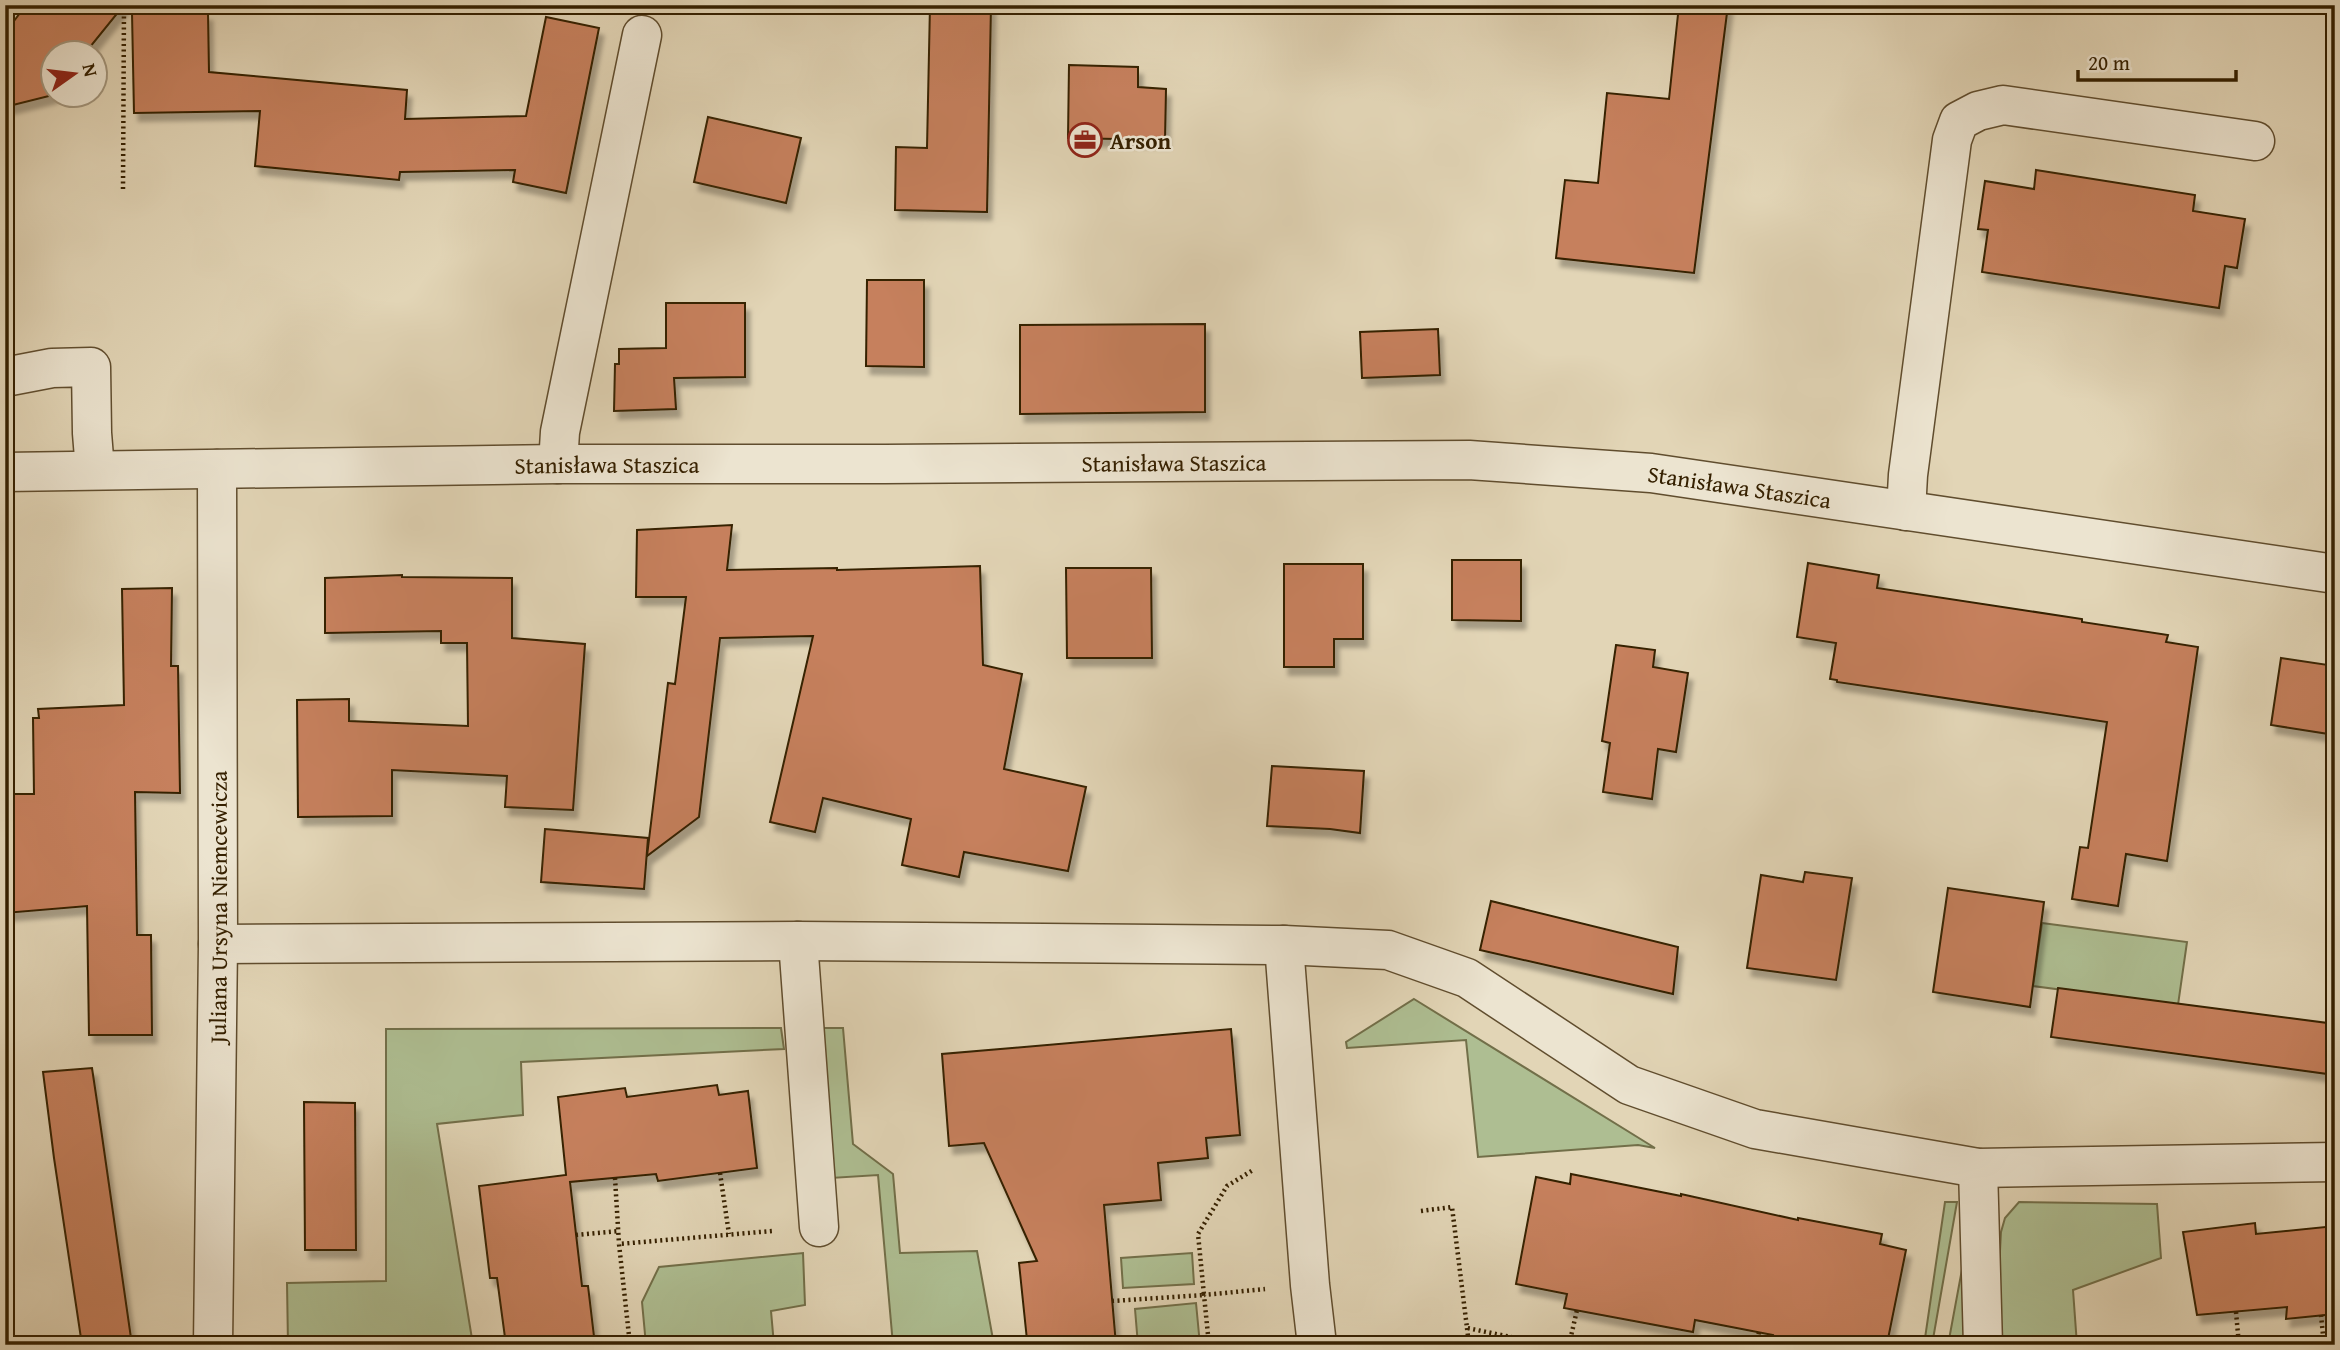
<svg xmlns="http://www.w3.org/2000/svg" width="2340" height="1350" font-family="'Gentium Book Plus',serif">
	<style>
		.green { fill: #aebe92; stroke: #726f49; stroke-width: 2 }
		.building { fill: #c6805d; stroke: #352000; stroke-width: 2; filter: url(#shadow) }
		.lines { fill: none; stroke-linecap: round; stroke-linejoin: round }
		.minor-casing { stroke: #604d2e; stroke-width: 41 }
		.path { stroke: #352000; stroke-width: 4.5; stroke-dasharray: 2 3.5; stroke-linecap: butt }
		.minor { stroke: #ece4d0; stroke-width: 38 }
		.labels { text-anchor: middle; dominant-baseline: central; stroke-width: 5; stroke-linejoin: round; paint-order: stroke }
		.poi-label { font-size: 23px; font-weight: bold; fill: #352000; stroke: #ece4d0; text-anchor: start }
		.street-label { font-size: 23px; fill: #352000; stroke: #ece4d0 }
	</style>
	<defs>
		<filter id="shadow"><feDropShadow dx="4.5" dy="8" stdDeviation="2" flood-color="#0004"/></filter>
	</defs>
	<rect width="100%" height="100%" fill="#e2d5b6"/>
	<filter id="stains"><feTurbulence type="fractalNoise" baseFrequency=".00286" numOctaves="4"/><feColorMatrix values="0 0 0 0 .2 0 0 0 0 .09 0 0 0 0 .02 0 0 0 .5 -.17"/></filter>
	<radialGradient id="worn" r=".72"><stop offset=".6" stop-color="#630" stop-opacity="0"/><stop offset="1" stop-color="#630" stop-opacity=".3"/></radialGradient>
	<g class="green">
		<polygon points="2042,923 2187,942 2178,1005 2033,986"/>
		<polygon points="1414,999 1655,1148 1638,1145 1478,1157 1466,1040 1347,1048 1346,1042"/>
		<polygon points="781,1028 784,1049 521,1062 523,1115 437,1124 473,1345 288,1345 287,1283 386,1281 386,1029"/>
		<polygon points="822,1028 843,1028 853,1144 893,1174 900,1253 977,1251 994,1345 893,1345 878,1175 831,1178"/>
		<polygon points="1945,1202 1957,1202 1932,1345 1924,1345"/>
		<polygon points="2019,1202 2157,1204 2161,1258 2073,1290 2077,1345 1995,1345 2001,1232 2005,1218"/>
		<polygon points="1970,1226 1973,1345 1948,1345"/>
		<polygon points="803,1253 805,1305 771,1311 774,1345 646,1345 642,1302 659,1267"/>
		<polygon points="1192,1253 1194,1284 1123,1288 1121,1258"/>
		<polygon points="1196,1303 1200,1345 1138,1345 1135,1309"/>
	</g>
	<g class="building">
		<polygon points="26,5 124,5 86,52 52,52 53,95 5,107 5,33"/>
		<polygon points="930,5 991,5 987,212 895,210 896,147 927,148"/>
		<polygon points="1679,5 1728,5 1694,273 1556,258 1565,180 1598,183 1607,93 1669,99"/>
		<polygon points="132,13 208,13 209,72 407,90 405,119 526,116 546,17 599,28 566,193 513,182 515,170 400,172 399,180 255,166 260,111 134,113"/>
		<polygon points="1069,65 1138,67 1138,87 1166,89 1165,140 1068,138"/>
		<polygon points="708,117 801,138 786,203 694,182"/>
		<polygon points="2036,170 2195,195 2193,211 2245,219 2237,268 2225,266 2219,308 1982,272 1988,230 1978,229 1985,181 2034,189"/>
		<polygon points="867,280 924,280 924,367 866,366"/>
		<polygon points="666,303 745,303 745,377 674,378 676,409 614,411 615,364 619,364 619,349 666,348"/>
		<polygon points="1205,324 1205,412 1020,414 1020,325"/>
		<polygon points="1438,329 1440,375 1362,378 1360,332"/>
		<polygon points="732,525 727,570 837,568 837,570 980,566 983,665 1022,674 1004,769 1086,787 1068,871 964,852 959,877 902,865 911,819 823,798 815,832 770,822 813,636 720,638 699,817 647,856 668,683 675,684 686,597 636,597 637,530"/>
		<polygon points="1452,560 1521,560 1521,621 1452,620"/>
		<polygon points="1808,563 1879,575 1877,588 2082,619 2082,622 2168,635 2166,642 2198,647 2167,861 2126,854 2118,906 2072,899 2080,847 2088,848 2107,722 1837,682 1837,680 1830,679 1836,643 1797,637"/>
		<polygon points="1284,564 1363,564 1363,639 1334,639 1334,667 1284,667"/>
		<polygon points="1066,568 1151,568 1152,658 1067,658"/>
		<polygon points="402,575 402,577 512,578 512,638 585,644 573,810 505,807 507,776 392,770 392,816 298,817 297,700 349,699 349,721 468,726 467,643 441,643 441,631 325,633 325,578"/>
		<polygon points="172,588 171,666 178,666 180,793 135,792 137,935 151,935 152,1035 89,1035 87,906 5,913 5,794 34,794 33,718 39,718 38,709 124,705 122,589"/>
		<polygon points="1616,645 1655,650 1653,667 1688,673 1676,752 1658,749 1652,799 1603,792 1610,743 1602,741"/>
		<polygon points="2281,658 2335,666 2335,735 2271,725"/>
		<polygon points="1272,766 1364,771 1360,833 1330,829 1267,826"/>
		<polygon points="545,829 648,838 644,889 541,882"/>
		<polygon points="1805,872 1852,878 1836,980 1747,968 1761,875 1803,882"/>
		<polygon points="1948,888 2044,902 2030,1007 1933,992"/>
		<polygon points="1491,901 1678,947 1673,994 1480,950"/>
		<polygon points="2058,988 2335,1024 2335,1075 2051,1037"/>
		<polygon points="1231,1029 1240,1135 1206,1138 1208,1158 1158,1163 1161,1200 1104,1205 1116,1345 1036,1345 1035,1339 1027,1340 1019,1263 1037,1261 984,1143 949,1146 942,1054"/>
		<polygon points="92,1068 99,1115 132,1345 82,1345 54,1158 43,1072"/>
		<polygon points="717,1085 719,1095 748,1091 757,1168 658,1181 656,1174 570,1182 582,1286 588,1286 595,1345 506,1345 497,1278 490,1278 479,1186 566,1175 558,1097 625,1088 627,1097"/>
		<polygon points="304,1102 355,1103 356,1250 305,1250"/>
		<polygon points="1571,1174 1681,1196 1681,1194 1798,1220 1798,1218 1882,1234 1880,1244 1906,1250 1888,1339 1880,1338 1878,1345 1771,1345 1773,1335 1695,1320 1693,1332 1564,1308 1567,1294 1516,1284 1536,1177 1570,1184"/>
		<polygon points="2255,1223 2256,1234 2335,1226 2335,1314 2286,1319 2287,1307 2197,1315 2183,1232"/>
	</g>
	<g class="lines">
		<g class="minor-casing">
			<g id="minor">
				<polyline points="5,377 52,368 91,367 92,433 95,470"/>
				<polyline points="558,464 560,432 642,35"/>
				<path id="s1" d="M5,472L558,464H885L1469,460L1651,473L2335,574"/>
				<polyline points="1906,511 1908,475 1952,140 1959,121 1978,111 2003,105 2255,141"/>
				<polyline points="798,941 819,1227"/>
				<polyline points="218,944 798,941 1284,945 1388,950 1467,978 1629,1085 1755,1129 1978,1168 2335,1162"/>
				<polyline points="1284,945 1310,1285 1317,1345"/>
				<polyline points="1978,1168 1983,1345"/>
				<path id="s2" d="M213,1345L218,944L217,469"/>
			</g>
		</g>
		<g class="path">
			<polyline points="123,189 124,5"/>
			<polyline points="720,1173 729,1234"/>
			<polyline points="615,1178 619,1244"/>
			<polyline points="1421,1211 1452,1207 1467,1328 1550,1345"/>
			<polyline points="576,1235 619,1231"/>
			<polyline points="1112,1301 1204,1295 1198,1234 1227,1186 1253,1170"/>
			<polyline points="2236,1312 2239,1345"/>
			<polyline points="2321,1315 2324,1345"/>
			<polyline points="1467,1328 1469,1345"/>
			<polyline points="595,1341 629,1338"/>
			<polyline points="630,1345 619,1244 772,1231"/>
			<polyline points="1209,1345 1204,1295 1265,1289"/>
			<polyline points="1569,1345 1577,1310"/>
			<polyline points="1756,1345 1759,1332"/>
		</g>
		<use href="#minor" class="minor"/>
	</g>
	<defs>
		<g id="office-ring" transform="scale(1.75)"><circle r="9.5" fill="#ece4d0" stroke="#8f2418" stroke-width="1.5"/><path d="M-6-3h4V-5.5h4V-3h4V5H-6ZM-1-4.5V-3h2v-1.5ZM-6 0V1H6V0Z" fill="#8f2418"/></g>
	</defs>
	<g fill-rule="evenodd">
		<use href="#office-ring" x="1085" y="140"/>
	</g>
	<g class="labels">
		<g class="poi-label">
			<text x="1110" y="140">Arson</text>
		</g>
		<g class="street-label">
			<text stroke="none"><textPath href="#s1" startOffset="1169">Stanisława Staszica</textPath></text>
			<text stroke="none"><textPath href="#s1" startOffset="602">Stanisława Staszica</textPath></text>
			<text stroke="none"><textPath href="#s1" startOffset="1736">Stanisława Staszica</textPath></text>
			<text stroke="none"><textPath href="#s2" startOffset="438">Juliana Ursyna Niemcewicza</textPath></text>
		</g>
	</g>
	<rect width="2340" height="1350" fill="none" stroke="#e2d5b6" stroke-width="28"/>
	<rect x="7" y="7" width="2326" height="1336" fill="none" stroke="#352000" stroke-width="3.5"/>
	<rect x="14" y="14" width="2312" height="1322" fill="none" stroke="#352000" stroke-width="2"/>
	<g transform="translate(74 74) rotate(76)"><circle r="33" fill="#ece4d0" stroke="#a3967d" stroke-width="2"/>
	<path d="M0-5L12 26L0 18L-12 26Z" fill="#8f2418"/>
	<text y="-10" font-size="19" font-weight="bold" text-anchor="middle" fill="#352000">N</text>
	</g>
	<path d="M2078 70v10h158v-10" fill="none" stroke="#352000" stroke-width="3.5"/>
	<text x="2088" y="70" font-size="21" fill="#352000" stroke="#ece4d0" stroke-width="5" paint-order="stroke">20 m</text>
	<rect width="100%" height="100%" filter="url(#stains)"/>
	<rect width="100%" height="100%" fill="url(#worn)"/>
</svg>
